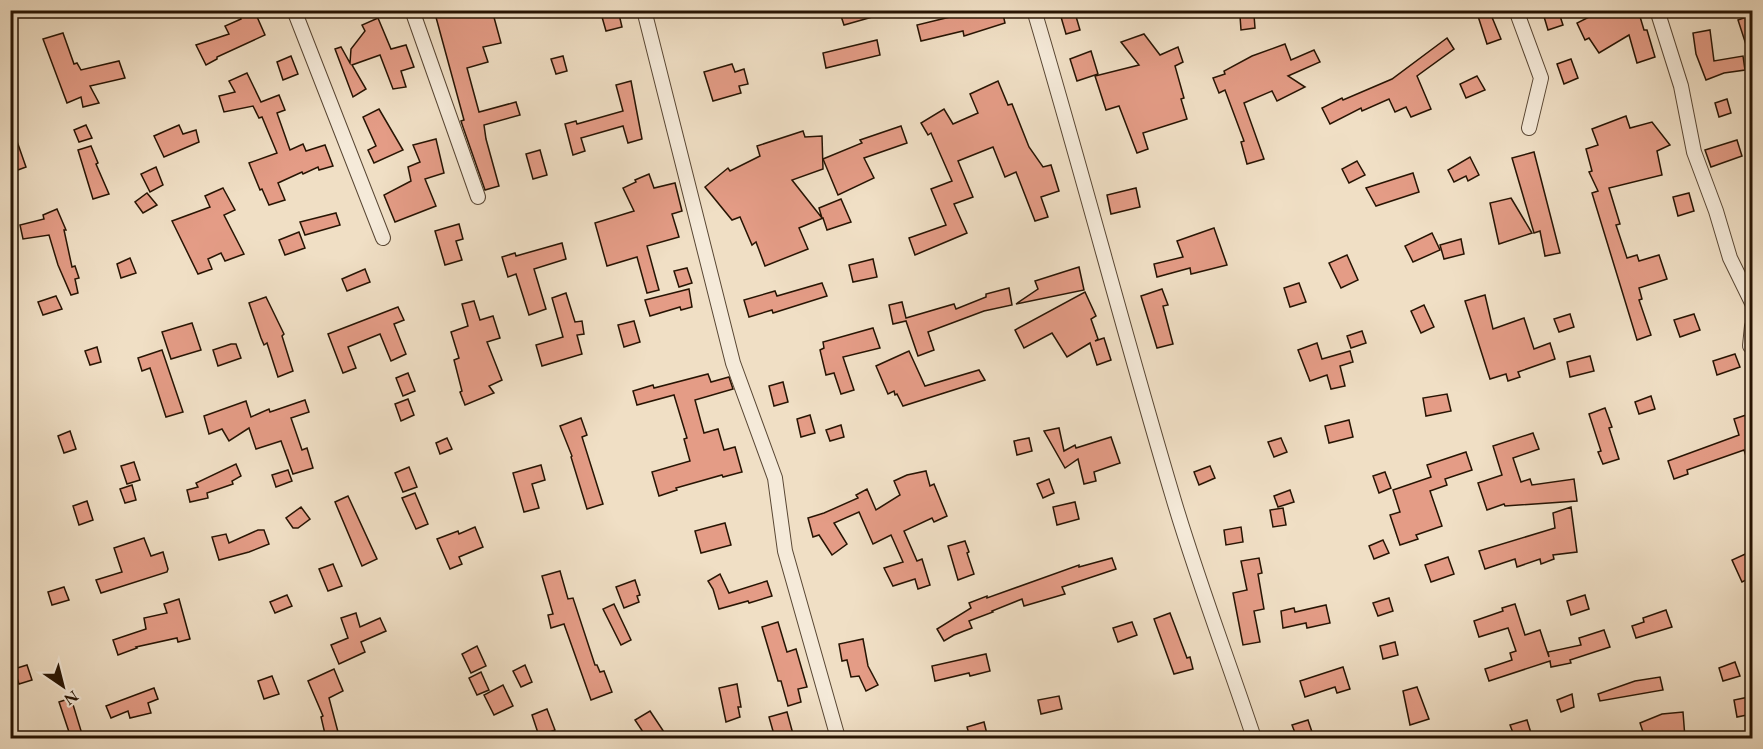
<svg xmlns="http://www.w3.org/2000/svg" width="1763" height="749" font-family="'EB Garamond',serif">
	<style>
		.building { fill: #e49c86; stroke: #271403; stroke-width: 1.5 }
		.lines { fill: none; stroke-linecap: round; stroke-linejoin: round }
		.minor-casing { stroke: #594734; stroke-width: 16 }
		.minor { stroke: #f5ead9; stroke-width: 14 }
	</style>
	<rect width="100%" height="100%" fill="#f0dfc5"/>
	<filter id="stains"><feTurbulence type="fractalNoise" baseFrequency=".00333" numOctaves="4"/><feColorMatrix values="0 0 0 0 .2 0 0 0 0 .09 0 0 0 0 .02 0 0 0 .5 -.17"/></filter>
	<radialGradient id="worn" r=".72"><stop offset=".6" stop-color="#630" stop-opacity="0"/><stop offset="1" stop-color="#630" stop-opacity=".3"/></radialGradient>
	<g class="building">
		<polygon points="238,10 254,10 265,35 217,57 217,59 206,65 196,45 229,34 225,26 241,19"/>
		<polygon points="434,10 492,10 501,43 483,47 488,62 467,68 479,112 516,102 520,115 484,125 486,139 499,186 485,190 463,127 461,121 464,120"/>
		<polygon points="600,10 618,10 622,27 606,31"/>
		<polygon points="839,10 882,10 883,14 844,25"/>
		<polygon points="968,10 1002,10 1005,23 964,36 963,31 921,41 917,25 958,15 957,14"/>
		<polygon points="1476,10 1489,10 1501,39 1487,44"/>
		<polygon points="1542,10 1558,10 1563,25 1548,30"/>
		<polygon points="1603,10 1638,10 1644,30 1647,30 1655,57 1637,63 1629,35 1599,53 1589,38 1585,40 1577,23"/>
		<polygon points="1075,13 1080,30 1066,34 1061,17"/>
		<polygon points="1254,15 1255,28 1241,30 1240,16"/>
		<polygon points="1752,15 1752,57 1750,57 1738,20"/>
		<polygon points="378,18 391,49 406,45 414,67 401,71 406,87 393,89 380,55 352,65 366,89 353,97 335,49 341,47 350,63 351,49 365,31 362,25"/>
		<polygon points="1710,30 1714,61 1743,56 1745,70 1724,73 1706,80 1696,54 1693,33"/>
		<polygon points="63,33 74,64 77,63 81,70 119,61 125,78 90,86 99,103 83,107 81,97 67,103 43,39"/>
		<polygon points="1144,34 1160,55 1178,47 1183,62 1175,66 1184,98 1181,99 1187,119 1143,133 1148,149 1137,153 1119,106 1106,110 1095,76 1139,65 1121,42"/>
		<polygon points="1447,38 1454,49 1417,76 1431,109 1411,117 1406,107 1395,112 1389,99 1362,111 1361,108 1330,124 1322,108 1342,98 1343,100 1392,79"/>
		<polygon points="877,40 880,55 826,68 823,53"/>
		<polygon points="1285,44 1291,60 1314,50 1320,62 1288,76 1305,87 1277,101 1272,91 1244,103 1264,159 1247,164 1241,142 1244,141 1225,90 1219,93 1213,78 1225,74 1224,71 1252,56"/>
		<polygon points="1091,51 1098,74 1077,81 1070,59"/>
		<polygon points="291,56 298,74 283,80 277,62"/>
		<polygon points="563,56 567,71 556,74 551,59"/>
		<polygon points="1571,59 1578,78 1564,84 1557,64"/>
		<polygon points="732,64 735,72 744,69 748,84 739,86 741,93 713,101 704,72"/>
		<polygon points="247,73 261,102 279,95 285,110 277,113 290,150 303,144 306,151 325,145 333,166 319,170 318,167 303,174 302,172 278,183 285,200 269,205 262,189 260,190 249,163 277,153 262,117 259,118 253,106 224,112 219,96 235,92 229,81"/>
		<polygon points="1477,76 1485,90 1466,98 1460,84"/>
		<polygon points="631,81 642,139 628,143 623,126 581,138 585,151 573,155 565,124 576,121 577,124 623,111 616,85"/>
		<polygon points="998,81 1008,105 1012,104 1029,147 1043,167 1051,165 1059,191 1041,197 1048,217 1035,221 1016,172 1005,177 993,147 958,161 973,197 954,204 967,233 915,255 909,238 946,225 931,189 952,181 931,133 928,135 921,123 944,109 953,124 978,113 970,94"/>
		<polygon points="1727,99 1731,113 1719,117 1715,103"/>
		<polygon points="379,109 403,150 374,163 368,150 376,146 363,117"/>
		<polygon points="1626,116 1630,128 1652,122 1670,145 1657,151 1662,175 1609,188 1620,224 1616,225 1627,258 1637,255 1639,261 1659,255 1667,279 1639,288 1642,299 1639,300 1651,335 1637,340 1592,193 1598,191 1589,172 1592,171 1586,149 1598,145 1592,129"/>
		<polygon points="86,125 92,138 79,142 74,130"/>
		<polygon points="179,125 183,134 196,130 199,142 164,157 154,136"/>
		<polygon points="901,126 907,143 864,158 874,178 838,195 823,159 862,143 860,140"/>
		<polygon points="12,127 26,167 10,173 10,128"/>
		<polygon points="803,131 805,137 822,136 823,169 792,180 822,218 819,208 841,199 851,222 827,230 823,218 799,228 808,249 765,266 756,242 752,245 740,217 732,220 705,187 728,168 730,171 760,156 757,146"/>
		<polygon points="436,139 444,173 425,179 436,206 395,222 384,195 411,181 408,167 420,162 413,145"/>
		<polygon points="1737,140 1742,156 1711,167 1705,150"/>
		<polygon points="91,146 98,163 96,164 109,194 93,199 78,150"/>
		<polygon points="540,150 547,175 533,179 526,154"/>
		<polygon points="1534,152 1560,253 1545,256 1540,231 1534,233 1512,158"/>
		<polygon points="1470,157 1479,175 1468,181 1466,176 1454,182 1448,170"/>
		<polygon points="1357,161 1365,175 1349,183 1342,169"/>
		<polygon points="156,167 163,185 150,192 141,174"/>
		<polygon points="1413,173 1419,192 1376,206 1366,188"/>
		<polygon points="649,174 654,188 675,183 682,211 672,214 679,237 647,246 659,290 647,293 637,257 607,266 595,223 634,211 623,188 636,182 635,180"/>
		<polygon points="223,188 235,210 224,215 244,254 225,261 221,253 208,259 212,269 198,274 172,221 210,207 205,196"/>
		<polygon points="1136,188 1140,207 1111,214 1107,195"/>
		<polygon points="147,193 157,205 143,213 135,202"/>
		<polygon points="1689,193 1694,211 1678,216 1673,197"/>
		<polygon points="1511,198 1532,233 1499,244 1490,203"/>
		<polygon points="57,209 66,230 64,230 72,267 75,266 79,278 75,279 78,293 71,295 58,265 49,235 23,239 20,225 44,219 43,215"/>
		<polygon points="336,213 340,225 305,235 300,222"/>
		<polygon points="459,224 463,239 456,241 462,260 445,265 435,231"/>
		<polygon points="1214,228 1227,265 1191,274 1190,268 1157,277 1154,264 1183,257 1177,241"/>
		<polygon points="299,232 305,248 285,255 279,240"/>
		<polygon points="1432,233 1440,250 1413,262 1405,246"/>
		<polygon points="1461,239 1464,254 1444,259 1440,245"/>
		<polygon points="562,243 566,259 534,269 546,309 529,315 516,274 508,277 502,257 515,253 516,256"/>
		<polygon points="1347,255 1358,280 1341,288 1329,263"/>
		<polygon points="130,258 136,273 121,278 117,264"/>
		<polygon points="873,259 877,277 853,282 849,265"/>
		<polygon points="1079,267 1084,290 1016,304 1038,289 1035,281"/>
		<polygon points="687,268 692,283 679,287 674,271"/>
		<polygon points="365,269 370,282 347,291 342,279"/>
		<polygon points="822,283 827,296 773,313 772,310 749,317 744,300 775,291 777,296"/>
		<polygon points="1299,283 1306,302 1290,307 1284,288"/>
		<polygon points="1009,288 1012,305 984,311 928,332 934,350 918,356 906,321 893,324 889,305 902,302 906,318 954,304 956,309 986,297 986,294"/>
		<polygon points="689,289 692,307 681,310 680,307 650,316 645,300"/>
		<polygon points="1162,289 1168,305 1163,306 1173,344 1157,348 1141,296"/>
		<polygon points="1085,292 1096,316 1091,319 1098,339 1095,341 1104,338 1111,360 1097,365 1090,343 1067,357 1052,333 1024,348 1015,330"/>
		<polygon points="566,293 575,322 582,321 584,334 577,335 582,354 542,366 536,345 563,337 552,298"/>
		<polygon points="1485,295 1493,329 1524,318 1534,349 1550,343 1555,359 1518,372 1520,377 1508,381 1506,374 1490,379 1465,301"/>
		<polygon points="56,296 62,309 43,315 38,302"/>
		<polygon points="266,297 284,334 282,336 293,371 278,377 267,343 264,345 261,338 249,303"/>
		<polygon points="474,301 480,320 493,316 500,338 487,342 502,380 489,386 494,393 465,405 460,392 462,391 454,360 459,358 451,332 468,326 462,304"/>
		<polygon points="1424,305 1434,327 1421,333 1411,311"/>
		<polygon points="398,307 404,320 394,324 406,354 391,361 380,334 348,347 356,368 343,373 328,334"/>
		<polygon points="1570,314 1574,327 1559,332 1554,319"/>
		<polygon points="1694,314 1700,330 1680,337 1674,320"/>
		<polygon points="634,321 640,342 624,347 618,325"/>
		<polygon points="192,323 201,350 171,359 162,332"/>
		<polygon points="873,328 880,348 843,357 854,390 841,394 834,373 826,375 820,350 824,348 823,342"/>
		<polygon points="1362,331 1366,343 1351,348 1347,336"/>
		<polygon points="1317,343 1322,359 1350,351 1353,362 1340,366 1345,386 1331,389 1327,375 1310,381 1298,350"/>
		<polygon points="231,344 236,344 241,358 218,366 213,350"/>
		<polygon points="97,347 101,362 90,365 85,351"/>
		<polygon points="162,350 183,412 166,417 150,368 142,371 138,358"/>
		<polygon points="909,351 925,386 979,370 985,380 903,406 897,394 895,395 894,391 888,394 876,366"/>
		<polygon points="1735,354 1740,367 1717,375 1713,361"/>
		<polygon points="1590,356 1594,371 1570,377 1567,362"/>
		<polygon points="408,373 415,391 403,396 396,378"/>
		<polygon points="708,374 711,382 729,377 733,389 695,400 704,433 718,429 724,450 735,447 742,472 723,477 722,475 676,488 677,490 659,496 652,472 690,461 684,439 687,438 674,395 637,405 633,391 653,385 654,388"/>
		<polygon points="783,382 788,402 774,406 769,386"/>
		<polygon points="1447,394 1451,411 1426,416 1423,398"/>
		<polygon points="1651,396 1655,409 1639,414 1635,402"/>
		<polygon points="408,399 414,415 401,421 395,404"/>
		<polygon points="305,400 309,412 291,418 302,450 307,448 313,468 293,474 281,441 256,449 249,428 229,441 222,429 209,434 204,416 246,401 251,417 269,409 270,412"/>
		<polygon points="1605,408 1612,427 1609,428 1619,459 1603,464 1598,452 1601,451 1589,414"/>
		<polygon points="1749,414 1752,426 1752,467 1750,468 1744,450 1687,470 1688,474 1674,479 1668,461 1739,435 1734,419"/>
		<polygon points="810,415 815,433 801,437 797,419"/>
		<polygon points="581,418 587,435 582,437 603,504 587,509 571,457 572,456 560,426"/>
		<polygon points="1349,420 1353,437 1329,443 1325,426"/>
		<polygon points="841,425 844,437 830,441 826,430"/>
		<polygon points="1059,428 1064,451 1075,445 1076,448 1111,437 1120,463 1094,472 1096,481 1084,484 1078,459 1065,468 1044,431"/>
		<polygon points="70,431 76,449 64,453 58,436"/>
		<polygon points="1533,433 1539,449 1513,458 1521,482 1530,479 1532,485 1574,479 1577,501 1505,506 1504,504 1487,510 1478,483 1502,475 1493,446"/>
		<polygon points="447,438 452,449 440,454 436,443"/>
		<polygon points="1029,438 1032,451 1017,455 1014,441"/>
		<polygon points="1281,438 1287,452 1274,457 1268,442"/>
		<polygon points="1466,452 1472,470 1445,479 1447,485 1430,491 1442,526 1416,535 1418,539 1400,545 1390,515 1400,512 1393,490 1431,477 1427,465"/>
		<polygon points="134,462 140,480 127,484 121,466"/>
		<polygon points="236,464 241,476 232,481 233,484 207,493 208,498 190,502 187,490 198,487 196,483"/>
		<polygon points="541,465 545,480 532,484 539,508 524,512 513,473"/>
		<polygon points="1210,466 1215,478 1199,485 1194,472"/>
		<polygon points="409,467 417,487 403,492 395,473"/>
		<polygon points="288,470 292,481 276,487 272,475"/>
		<polygon points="926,471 930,486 934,484 947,516 934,522 932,518 904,531 917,561 922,559 930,585 918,589 915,579 893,586 884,568 903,562 891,535 873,544 859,512 834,523 847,544 832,555 819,535 813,537 808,518 824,513 858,498 856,495 867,489 876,510 900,495 894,481 907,475"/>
		<polygon points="1385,472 1391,488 1379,493 1373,476"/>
		<polygon points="1049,479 1054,493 1043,498 1037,484"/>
		<polygon points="132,485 136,500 125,503 120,489"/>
		<polygon points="1290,490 1294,502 1278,507 1274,496"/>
		<polygon points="415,493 428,524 416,529 402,498"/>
		<polygon points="348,496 377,559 362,566 335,502"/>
		<polygon points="87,501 93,520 79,525 73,506"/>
		<polygon points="1075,502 1079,519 1057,525 1053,507"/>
		<polygon points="301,507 310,519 298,528 293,528 286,518"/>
		<polygon points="1571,507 1577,552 1553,555 1554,559 1541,564 1540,559 1517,567 1515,559 1485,569 1479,551 1555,528 1553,513"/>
		<polygon points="1283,508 1286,525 1273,527 1270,510"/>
		<polygon points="725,523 731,545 701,553 695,531"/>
		<polygon points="475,527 483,547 459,557 462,564 450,569 437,539 458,531 459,534"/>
		<polygon points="1241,527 1243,542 1226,545 1224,530"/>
		<polygon points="258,530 264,530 269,544 249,552 219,560 212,537 226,534 229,543"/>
		<polygon points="144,538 151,556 163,552 168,569 167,572 101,593 96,580 122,572 114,548"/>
		<polygon points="1383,540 1389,553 1374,559 1369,546"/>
		<polygon points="965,541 969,552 967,553 974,574 958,580 948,546"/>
		<polygon points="1752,551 1752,577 1742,582 1732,560"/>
		<polygon points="1448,557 1454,574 1431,582 1425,565"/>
		<polygon points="1112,558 1116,569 1062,587 1065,594 1024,606 1022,599 992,611 993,612 969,621 972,628 954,635 944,641 937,629 971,608 969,603 987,596 987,598 1079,565 1079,567"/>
		<polygon points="1259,558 1262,573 1258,574 1264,609 1254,611 1260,642 1243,645 1233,593 1247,590 1241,561"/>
		<polygon points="333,564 342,586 328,591 319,569"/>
		<polygon points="560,571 568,599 573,598 595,665 597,665 600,672 604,671 612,692 591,700 564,624 551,628 548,615 553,614 542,576"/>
		<polygon points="720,574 729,593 767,581 772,596 749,603 748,601 719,609 713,589 708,581"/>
		<polygon points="635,580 640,595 637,596 639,602 624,608 616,587"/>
		<polygon points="64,587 69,600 52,605 48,592"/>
		<polygon points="287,595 292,606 275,613 270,602"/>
		<polygon points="1585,595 1589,609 1571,615 1567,601"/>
		<polygon points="1389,598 1393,611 1378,616 1373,603"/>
		<polygon points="179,599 190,639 178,642 177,638 136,647 137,648 118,655 113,640 146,629 144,618 167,613 164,604"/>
		<polygon points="614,604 631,640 621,645 603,609"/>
		<polygon points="1515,604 1525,635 1540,630 1549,657 1548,652 1581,645 1579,638 1604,630 1610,647 1570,660 1571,663 1551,667 1550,661 1489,681 1485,669 1512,660 1510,653 1516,651 1508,628 1479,637 1474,621 1503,611 1502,608"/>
		<polygon points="1326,605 1330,623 1307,628 1306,623 1283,628 1281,611 1294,608 1295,612"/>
		<polygon points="1666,610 1672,627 1636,638 1632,626 1644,622 1643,618"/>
		<polygon points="356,613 360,627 380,618 386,631 361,642 365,652 339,664 331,645 348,638 341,618"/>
		<polygon points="1170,613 1187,658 1190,657 1193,669 1174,674 1154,619"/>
		<polygon points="778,622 787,652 796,649 807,687 798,689 801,702 788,706 781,681 778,681 762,627"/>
		<polygon points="1132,622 1137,635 1118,642 1113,628"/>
		<polygon points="863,639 868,666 878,685 866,691 859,676 851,677 847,660 842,661 839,644"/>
		<polygon points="1395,642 1398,655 1383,659 1380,646"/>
		<polygon points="477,646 486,666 471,673 462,654"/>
		<polygon points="986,654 990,671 970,676 969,673 935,681 932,666"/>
		<polygon points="1735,662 1740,676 1723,681 1719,668"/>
		<polygon points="27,665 32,680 19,684 14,669"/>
		<polygon points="525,665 532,682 521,687 513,671"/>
		<polygon points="1343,667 1350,689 1337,693 1335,687 1305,697 1300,681"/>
		<polygon points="334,669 343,691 329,698 338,732 325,734 321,717 323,716 308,681"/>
		<polygon points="481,672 489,690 477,695 469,678"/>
		<polygon points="272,676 279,694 264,699 258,681"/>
		<polygon points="1660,677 1663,690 1600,701 1598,694 1635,681"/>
		<polygon points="737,684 741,707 738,707 740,717 726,722 719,688"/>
		<polygon points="503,685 513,706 494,715 484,695"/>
		<polygon points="1417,687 1429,719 1410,725 1403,691"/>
		<polygon points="154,688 158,699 148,703 151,713 130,718 128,711 111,718 106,706"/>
		<polygon points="1572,694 1574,707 1561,712 1557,700"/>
		<polygon points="1059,696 1062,709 1041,714 1038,700"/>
		<polygon points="1749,697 1752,714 1737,717 1734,700"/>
		<polygon points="71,698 82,734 71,738 59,702"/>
		<polygon points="547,709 555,730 539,736 532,715"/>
		<polygon points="650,711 668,738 647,738 635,720"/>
		<polygon points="787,712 793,734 775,738 769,717"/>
		<polygon points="1683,712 1685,738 1645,738 1640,723 1662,714"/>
		<polygon points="1308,720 1314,738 1297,738 1292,725"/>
		<polygon points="1527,720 1531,733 1515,738 1510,725"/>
		<polygon points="984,722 987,734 970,738 967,727"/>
	</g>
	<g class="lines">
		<g class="minor-casing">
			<g id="minor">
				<polyline points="294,10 383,238"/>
				<polyline points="412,10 478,197"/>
				<polyline points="644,10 733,363 775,478 785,551 838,738"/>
				<path d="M1034,10C1082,171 1124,333 1172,494C1196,576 1227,657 1254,738"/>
				<polyline points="1516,10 1541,78 1529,128"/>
				<polyline points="1657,10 1681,86 1694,152 1716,211 1730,258 1752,303"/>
				<polyline points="1750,346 1752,326"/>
			</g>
		</g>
		<use href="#minor" class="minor"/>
	</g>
	<rect width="1763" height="749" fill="none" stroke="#f0dfc5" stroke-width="36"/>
	<rect x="12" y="12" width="1739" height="725" fill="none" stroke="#271403" stroke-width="3"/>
	<rect x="18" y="18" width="1727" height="713" fill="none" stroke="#271403" stroke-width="1.5"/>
	<g transform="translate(63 686) rotate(145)" stroke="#f5ead9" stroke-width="4.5" paint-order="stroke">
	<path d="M0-4.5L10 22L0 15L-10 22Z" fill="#271403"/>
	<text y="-9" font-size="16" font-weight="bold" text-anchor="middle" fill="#271403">N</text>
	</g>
	<rect width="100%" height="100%" filter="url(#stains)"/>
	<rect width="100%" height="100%" fill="url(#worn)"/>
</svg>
